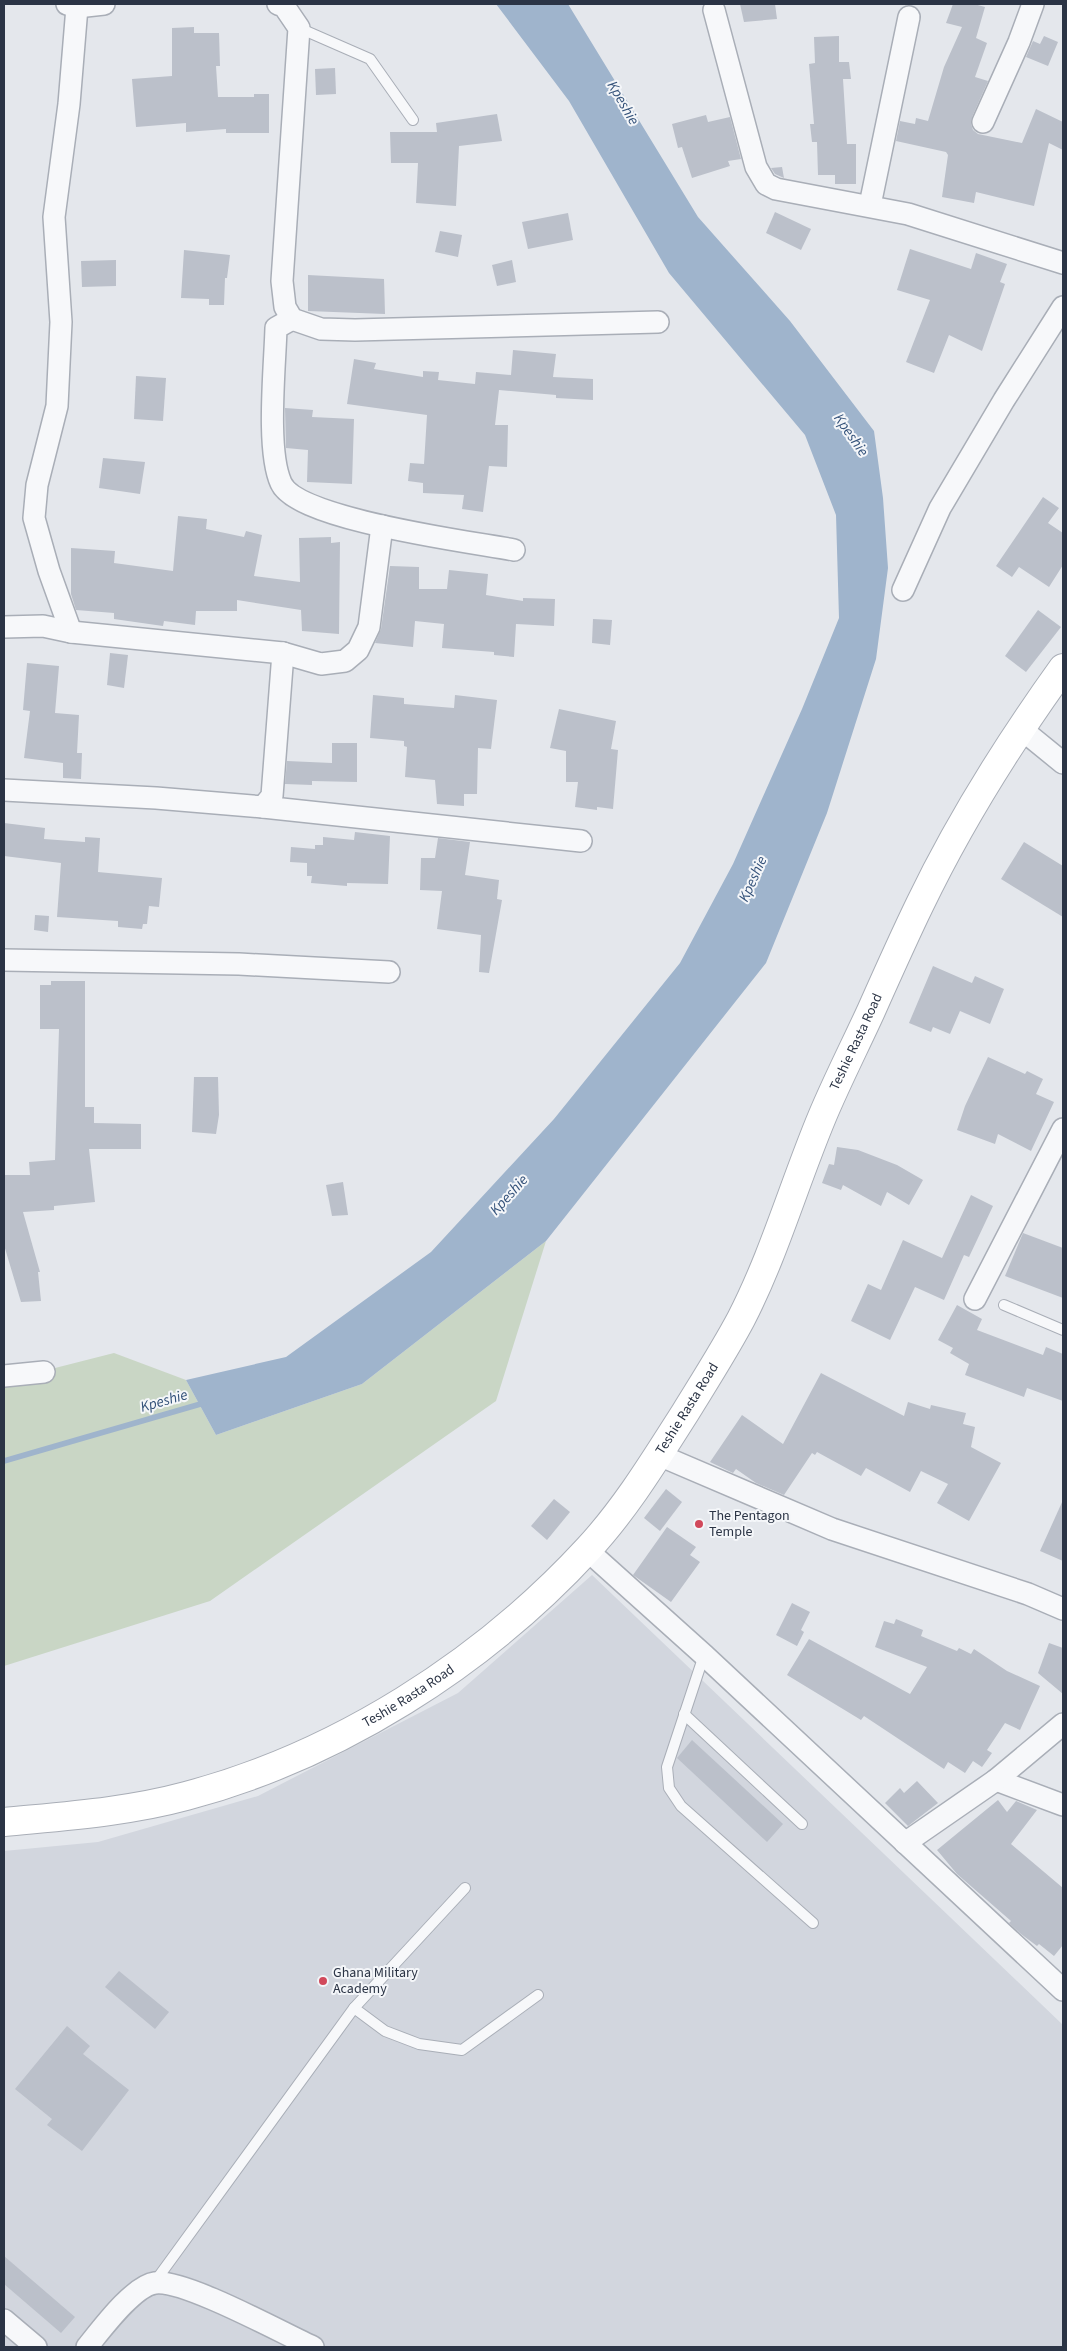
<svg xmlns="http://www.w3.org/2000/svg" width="1067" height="2351" font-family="'Source Sans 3',sans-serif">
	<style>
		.built { fill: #d2d6de }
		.green { fill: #c9d6c5 }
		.water { fill: #9fb4cc }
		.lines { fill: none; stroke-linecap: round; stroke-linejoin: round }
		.stream { stroke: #9fb4cc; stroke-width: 5.5 }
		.building { fill: #bbc0ca }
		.service-casing { stroke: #a9aeb7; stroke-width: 12 }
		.minor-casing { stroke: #a9aeb7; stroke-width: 24 }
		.secondary-casing { stroke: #a9aeb7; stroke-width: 30 }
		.service { stroke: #f7f8fa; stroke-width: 10 }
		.minor { stroke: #f7f8fa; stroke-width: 21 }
		.secondary { stroke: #fff; stroke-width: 28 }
		.poi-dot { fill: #d1495b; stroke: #f4f6f9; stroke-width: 2 }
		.labels { text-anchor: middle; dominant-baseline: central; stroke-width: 4; stroke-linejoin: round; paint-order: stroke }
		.street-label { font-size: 14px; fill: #2b3445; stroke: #f4f6f9 }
		.poi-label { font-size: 14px; fill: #2b3445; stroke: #f4f6f9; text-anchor: start }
		.water-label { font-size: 15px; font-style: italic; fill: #34527a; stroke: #f4f6f9 }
	</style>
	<rect width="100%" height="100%" fill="#e4e7ec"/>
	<polygon class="built" points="592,1575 1063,2025 1063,2347 4,2347 4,1851 98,1842 258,1796 458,1693"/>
	<polygon class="green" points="546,1241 496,1401 210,1601 4,1666 4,1381 114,1353 186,1380 216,1435 362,1384"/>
	<polygon class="water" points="496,4 568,4 698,217 790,321 874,431 883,498 888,568 876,659 827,813 766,963 546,1241 362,1384 216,1435 186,1380 286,1357 431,1252 554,1119 680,963 733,864 802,709 839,618 836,515 805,435 669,273 569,101"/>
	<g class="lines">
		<polyline class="stream" points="4,1461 204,1403"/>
	</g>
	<g class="building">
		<polygon points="740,4 775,4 777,19 744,22"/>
		<polygon points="953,4 974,4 985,7 976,38 987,43 975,77 988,81 972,117 971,124 973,130 978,134 1022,143 1036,109 1063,122 1063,150 1049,143 1034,206 976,192 974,203 942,197 948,155 946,152 896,141 900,121 915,124 916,118 928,121 944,67 962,27 946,23"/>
		<polygon points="194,27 194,33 219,33 220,66 216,66 218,97 254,97 254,94 269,94 269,133 226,133 226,129 186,132 186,123 136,127 132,79 172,76 172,28"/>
		<polygon points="839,36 839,62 849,62 851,79 843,79 847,144 856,144 856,184 835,184 835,175 818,175 817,142 812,142 810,124 814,124 809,64 815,63 814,37"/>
		<polygon points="1044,36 1058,42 1048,66 1026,57 1033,41 1040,44"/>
		<polygon points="335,68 336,94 316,95 315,69"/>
		<polygon points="497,114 502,141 459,146 456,206 416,203 418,163 391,163 390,132 437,132 436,123"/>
		<polygon points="706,115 708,122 730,117 741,159 728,161 730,166 692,178 682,147 678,148 672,124"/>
		<polygon points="782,167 784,178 775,174 771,168"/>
		<polygon points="775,212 811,229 801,250 766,233"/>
		<polygon points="568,213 573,240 528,249 522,222"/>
		<polygon points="440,231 462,235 458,257 435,252"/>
		<polygon points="910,249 971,269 976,253 1007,264 1000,282 1005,284 982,351 949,335 934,373 906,362 930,300 897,290"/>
		<polygon points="184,250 230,255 227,278 225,278 224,305 209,305 209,299 181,298"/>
		<polygon points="116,260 116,286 82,287 81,261"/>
		<polygon points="512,260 516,282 497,286 492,265"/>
		<polygon points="308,275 384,279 385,314 308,311"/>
		<polygon points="513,350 556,354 553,377 593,379 593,400 556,398 556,395 499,390 495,425 508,425 507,467 489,466 483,512 462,509 464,495 423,493 423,483 408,481 410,463 424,464 427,415 347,404 354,359 376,363 374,369 423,377 423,371 439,372 438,380 475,384 476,372 511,375"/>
		<polygon points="136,376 166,378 163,421 134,419"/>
		<polygon points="285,408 313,410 312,417 354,419 352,484 307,482 308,450 286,448"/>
		<polygon points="103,458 145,462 140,494 99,488"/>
		<polygon points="1043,497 1059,508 1048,523 1063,533 1063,565 1049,587 1019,567 1012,577 996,566"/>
		<polygon points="178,516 207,519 206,529 244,537 246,531 262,535 254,576 300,582 299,538 331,537 331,543 340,542 339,634 302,631 301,610 237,600 237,611 196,611 195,625 164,621 163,626 114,619 114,613 76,610 71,594 71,548 115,551 114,563 173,571"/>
		<polygon points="390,566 419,567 419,589 447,589 449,570 488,574 486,595 523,601 523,598 555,599 554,626 516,624 514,657 494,655 494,652 442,648 444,624 415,621 413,647 375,643 381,629"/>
		<polygon points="1038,610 1061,627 1026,672 1005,656"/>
		<polygon points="593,619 612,620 610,645 592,643"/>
		<polygon points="110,653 128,655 124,688 107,685"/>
		<polygon points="27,663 59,666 55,713 79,715 77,753 82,753 81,779 63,778 63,763 24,758 30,711 23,710"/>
		<polygon points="373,695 404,698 404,704 454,708 455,695 497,700 491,749 478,748 477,794 464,794 464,806 437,804 435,780 405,777 407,747 404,746 404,741 370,738"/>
		<polygon points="559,709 616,721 611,749 618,750 613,809 597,807 597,810 575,807 578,782 566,782 566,751 550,748"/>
		<polygon points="332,743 357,743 357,782 312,781 312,785 285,784 287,761 332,763"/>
		<polygon points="4,823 45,828 44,839 85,842 85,837 100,838 98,872 162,878 159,907 149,906 147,924 143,924 142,929 118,927 118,921 57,917 61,863 4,856"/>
		<polygon points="355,832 390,836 388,884 347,883 347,886 311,883 312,876 307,876 307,863 290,862 291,847 315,849 315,845 323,845 323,837 354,840"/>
		<polygon points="438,838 470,842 465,875 499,880 497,899 502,900 489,973 479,972 481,935 437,929 442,891 420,890 421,858 435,858"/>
		<polygon points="1024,842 1063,866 1063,917 1001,879"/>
		<polygon points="35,915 49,916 48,932 34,930"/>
		<polygon points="933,966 972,983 975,976 1004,989 990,1024 960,1011 950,1034 933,1027 931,1032 909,1023"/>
		<polygon points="51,981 85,981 85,1107 94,1107 94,1123 141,1124 141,1149 89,1149 95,1202 54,1206 54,1210 23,1212 40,1272 38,1272 41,1301 21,1302 4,1245 4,1175 30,1175 29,1162 55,1160 59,1029 40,1029 40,985 51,985"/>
		<polygon points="988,1057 1025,1074 1027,1071 1043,1079 1036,1094 1054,1102 1031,1151 998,1134 995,1144 957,1130 965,1106"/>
		<polygon points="194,1077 218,1077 219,1115 216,1134 192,1132"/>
		<polygon points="837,1147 858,1150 897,1165 923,1180 909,1205 887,1192 881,1206 843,1185 841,1190 822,1183 829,1164 834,1165"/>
		<polygon points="343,1182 348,1215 332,1216 326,1185"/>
		<polygon points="971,1195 993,1206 969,1257 964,1255 944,1300 915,1287 890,1340 851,1321 868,1284 881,1290 903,1240 942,1258"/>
		<polygon points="1023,1233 1063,1248 1063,1298 1005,1276"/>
		<polygon points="957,1305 982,1319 977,1330 1043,1355 1046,1347 1063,1354 1063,1401 1027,1388 1024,1397 965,1375 969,1364 950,1353 953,1348 938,1340"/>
		<polygon points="821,1373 904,1416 908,1402 930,1409 931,1405 966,1413 963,1424 975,1427 971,1447 1001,1463 969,1521 937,1503 948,1484 921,1471 910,1492 866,1468 861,1476 817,1452 815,1455 812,1453 784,1495 756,1483 736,1469 733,1473 710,1462 742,1415 783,1444"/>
		<polygon points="666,1489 682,1502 660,1531 644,1518"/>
		<polygon points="554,1499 570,1512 547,1540 531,1526"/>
		<polygon points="1063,1500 1063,1561 1040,1551"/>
		<polygon points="667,1527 696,1547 690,1555 700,1562 671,1602 633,1575"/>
		<polygon points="792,1603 810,1612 801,1630 804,1632 797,1646 776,1635"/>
		<polygon points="896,1619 923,1630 921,1636 957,1651 959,1648 971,1654 974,1649 1007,1671 1040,1686 1020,1730 1005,1723 987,1750 992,1753 982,1767 973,1761 965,1773 948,1762 944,1769 864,1716 861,1720 787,1675 809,1639 910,1694 927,1667 875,1647 884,1621 894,1624"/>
		<polygon points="1049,1643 1063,1648 1063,1694 1038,1673"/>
		<polygon points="692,1740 783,1824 767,1842 677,1758"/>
		<polygon points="917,1781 938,1803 908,1826 885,1803 900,1788 904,1793"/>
		<polygon points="998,1800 1007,1812 1016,1801 1037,1810 1011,1844 1063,1888 1063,1945 1054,1956 1039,1944 1037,1946 1021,1934 1009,1923 1011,1921 957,1874 937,1850"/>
		<polygon points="119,1971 169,2012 155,2029 105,1987"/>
		<polygon points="67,2026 90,2046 83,2054 129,2090 82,2151 47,2125 52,2119 15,2089"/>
		<polygon points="4,2256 75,2317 61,2333 4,2284"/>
	</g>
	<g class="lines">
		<g class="service-casing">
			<g id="service">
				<polyline points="299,28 370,59 413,120"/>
				<polyline points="1004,1305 1063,1330"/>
				<polyline points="704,1655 667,1767 669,1788 681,1806 813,1923"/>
				<polyline points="684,1714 802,1824"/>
				<polyline points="354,2008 385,2031 419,2044 462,2050 538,1995"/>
				<polyline points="154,2283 354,2008 465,1888"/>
			</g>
		</g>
		<g class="minor-casing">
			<g id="minor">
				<polyline points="67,4 77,7 104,4"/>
				<polyline points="278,4 284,6 299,28 282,281 285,307 292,319 321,329 355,330 658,322"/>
				<polyline points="714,10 756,167 766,184 776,189 908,214 1063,263"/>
				<polyline points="983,122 1019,42 1033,4"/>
				<polyline points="870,205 909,17"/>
				<path d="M292,319L276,328C275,366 266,450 281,483C297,520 472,542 514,550"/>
				<polyline points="903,590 940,508 1004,400 1063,307"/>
				<polyline points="4,627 43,626 71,632 283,653 321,664 345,661 358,650 369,627 382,526"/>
				<polyline points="71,632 49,571 34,518 37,485 57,406 61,322 54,217 69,104 77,7"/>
				<polyline points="1020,728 1063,763"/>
				<polyline points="4,790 156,798 263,807 272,796 283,653"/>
				<polyline points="263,807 581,841"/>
				<polyline points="4,960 239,964 389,972"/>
				<polyline points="975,1299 1063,1129"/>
				<polyline points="4,1376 44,1372"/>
				<polyline points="659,1455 832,1529 1028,1594 1063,1609"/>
				<polyline points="587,1550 704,1655 1063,1990"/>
				<polyline points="996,1780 1063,1805"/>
				<polyline points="905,1843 996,1780 1063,1724"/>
				<polyline points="4,2320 36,2347"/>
				<path d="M87,2347C101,2330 133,2286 155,2283C184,2279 282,2333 313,2347"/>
			</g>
		</g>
		<g class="secondary-casing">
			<g id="secondary">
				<path id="s1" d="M4,1822C65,1816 127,1812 186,1796C337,1756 482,1664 588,1549C626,1508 655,1460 685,1413C704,1382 724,1351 741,1319C774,1255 794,1184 822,1117C837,1081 855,1046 871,1011C887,975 903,939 920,904C960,821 1009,743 1063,668"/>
			</g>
		</g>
		<use href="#service" class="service"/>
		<use href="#minor" class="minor"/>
		<use href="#secondary" class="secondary"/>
	</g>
	<g class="poi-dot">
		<circle cx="699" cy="1524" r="5"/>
		<circle cx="323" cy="1981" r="5"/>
	</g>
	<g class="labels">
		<g class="street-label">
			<text stroke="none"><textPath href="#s1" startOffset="1239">Teshie Rasta Road</textPath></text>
			<text stroke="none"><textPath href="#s1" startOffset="834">Teshie Rasta Road</textPath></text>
			<text stroke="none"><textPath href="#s1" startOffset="429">Teshie Rasta Road</textPath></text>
		</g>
		<g class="poi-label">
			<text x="709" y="1516">The Pentagon<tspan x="709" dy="16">Temple</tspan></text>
			<text x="333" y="1973">Ghana Military<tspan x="333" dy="16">Academy</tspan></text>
		</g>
		<g class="water-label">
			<text transform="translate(623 103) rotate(60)">Kpeshie</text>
			<text transform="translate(851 435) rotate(55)">Kpeshie</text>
			<text transform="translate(753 879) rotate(-66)">Kpeshie</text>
			<text transform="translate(509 1195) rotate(-48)">Kpeshie</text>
			<text transform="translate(164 1401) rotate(-16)">Kpeshie</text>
		</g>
	</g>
	<rect width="1067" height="2351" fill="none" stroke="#2b3445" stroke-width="10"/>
</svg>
